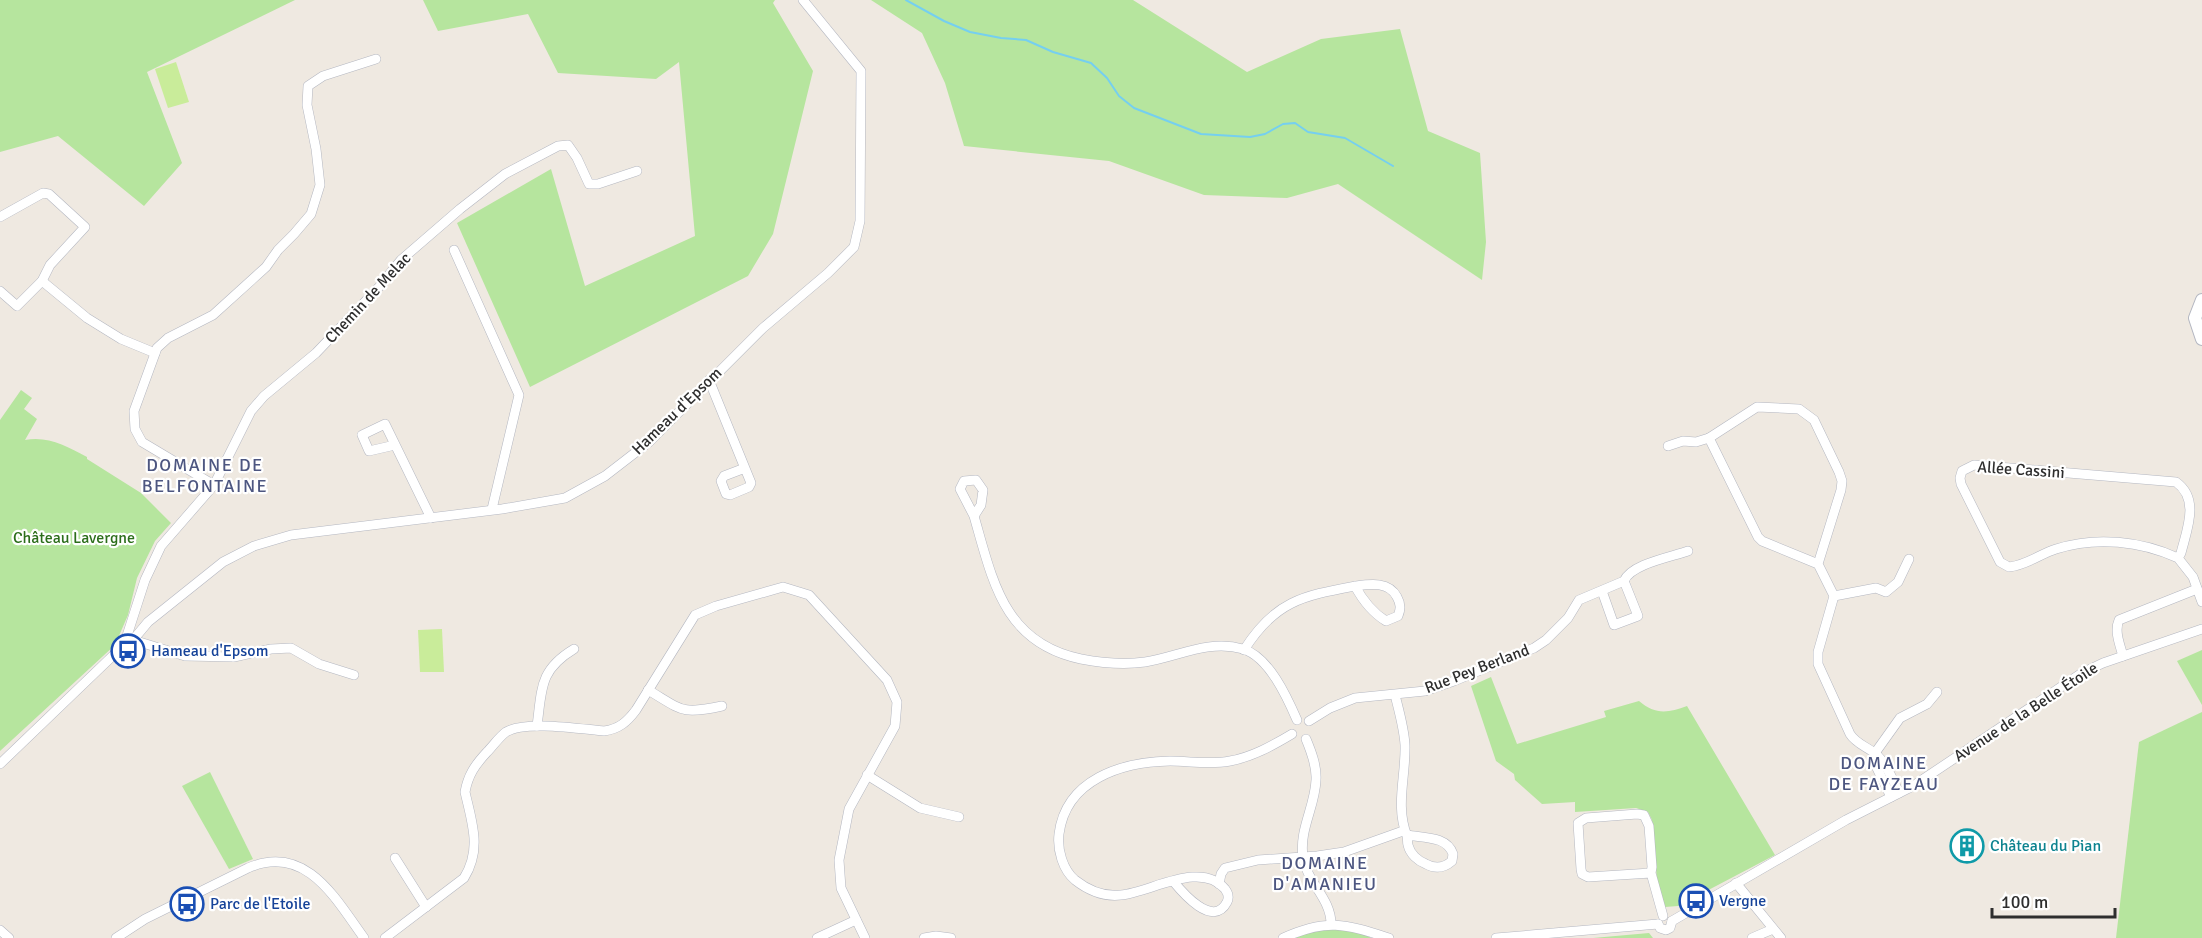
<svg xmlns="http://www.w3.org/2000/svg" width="2202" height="938" font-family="Signika,sans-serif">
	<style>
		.green { fill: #b6e59e }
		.pitch { fill: #c9ec9a }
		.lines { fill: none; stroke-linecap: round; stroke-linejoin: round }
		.stream { stroke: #75cff0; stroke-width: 2 }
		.street-casing { stroke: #b4b7c1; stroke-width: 10 }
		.secondary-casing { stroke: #b4b7c1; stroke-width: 14 }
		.street { stroke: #fff; stroke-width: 9 }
		.secondary { stroke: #fff; stroke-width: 12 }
		.labels { text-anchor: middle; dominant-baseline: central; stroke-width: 4.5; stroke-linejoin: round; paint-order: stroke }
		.street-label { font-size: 16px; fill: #2e2e2e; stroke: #fff }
		.park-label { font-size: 16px; fill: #2c6e1b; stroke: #fff }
		.transit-label { font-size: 16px; fill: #164399; stroke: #fff; text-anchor: start }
		.culture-label { font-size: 16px; fill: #0d838f; stroke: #fff; text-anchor: start }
		.neighbourhood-label { font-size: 18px; letter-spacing: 1.5px; fill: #4d5680; stroke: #fff }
	</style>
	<rect width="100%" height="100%" fill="#efe9e1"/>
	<g class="green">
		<polygon points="0,0 295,0 147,72 182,163 144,206 58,136 0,152"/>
		<polygon points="423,0 775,0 773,3 813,71 773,234 748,276 530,387 457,223 551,169 585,286 695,236 679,62 656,79 558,73 528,14 438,31"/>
		<polygon points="871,0 1133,0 1247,72 1321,39 1400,29 1428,131 1480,153 1486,242 1482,280 1338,184 1287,198 1204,195 1109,161 964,146 945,83 922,33"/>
		<path d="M21,390L32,398L24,409L37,419L25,440C49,436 66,446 87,457V459L141,493L171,523L155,541L137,578L128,615L115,645L0,751V420Z"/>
		<polygon points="2202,650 2202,705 2177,661"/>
		<path d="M1491,677L1517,744L1606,717L1604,711L1639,701C1655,715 1668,713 1687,706L1775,855L1678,906L1665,907L1657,881L1652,820L1648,812L1636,808L1575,812V802L1542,804L1515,780L1514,774L1496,761L1471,686Z"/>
		<polygon points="2202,712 2202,938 2116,938 2139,742"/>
		<polygon points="210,772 253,859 229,869 182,786"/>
		<polygon points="1349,926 1371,938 1284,938 1300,931"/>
		<polygon points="1649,933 1653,938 1593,938"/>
	</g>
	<g class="pitch">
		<polygon points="176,62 189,102 168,108 155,69"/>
		<polygon points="442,629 444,672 420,672 418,630"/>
	</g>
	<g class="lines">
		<polyline class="stream" points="906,0 944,21 970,32 1001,38 1026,40 1053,52 1091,63 1107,78 1119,96 1134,108 1201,134 1250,137 1265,134 1283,124 1295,123 1308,132 1345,138 1393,166"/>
		<g class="street-casing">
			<g id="street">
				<polyline points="0,217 43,193 49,194 85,227 50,265 42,281 17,306 0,291"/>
				<polyline points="454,250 519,395 492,509"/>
				<polyline points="42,281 87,318 121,339 155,353"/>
				<polyline points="709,380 751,483 749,487 730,495 726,494 721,481 724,476 745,468"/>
				<polyline points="395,445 369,451 362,435 385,424 431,518"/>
				<polyline points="1668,446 1683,441 1696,442 1709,438"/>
				<polyline points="214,485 142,442 135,429 134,411 157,348 168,338 213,315 266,267 278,250 294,234 311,214 320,185 316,149 307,105 308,86 323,76 376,59"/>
				<path d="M974,516L960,489L964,481L976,480L983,490L981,505L974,516C993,582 1004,643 1081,659C1102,663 1124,665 1145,662C1178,657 1208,639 1243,649C1269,657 1287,697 1297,720"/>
				<path d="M2178,558C2141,541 2096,536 2056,549C2040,554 2027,565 2009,567L2000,562L1961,484L1960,478L1962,471L1974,465L2176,482C2200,499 2187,529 2181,553L2178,558L2193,577L2202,602"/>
				<path d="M1818,564L1762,541L1758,537L1709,438L1757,407L1799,409L1814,420L1839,472L1842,481L1841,490L1818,564L1834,596L1818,652V664L1850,734C1856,744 1868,747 1877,755C1887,765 1893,780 1899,793"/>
				<polyline points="1602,591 1614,625 1638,616 1624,581"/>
				<polyline points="1834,596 1876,588 1886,592 1898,582 1909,559"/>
				<polyline points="128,637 133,640 148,622 223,562 254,546 291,535 502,509 565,498 605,476 649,442 763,328 828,273 854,247 860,221 861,71 803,0"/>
				<polyline points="133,640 185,656 234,657 271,649 291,648 319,664 354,675"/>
				<path d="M1244,650C1275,601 1302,596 1355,586C1362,599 1373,613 1386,621L1398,616C1401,609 1401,604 1397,597C1389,581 1370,584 1355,586"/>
				<path d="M2123,656C2120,645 2114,631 2119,620L2197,589"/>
				<path d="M648,690C682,710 681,715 722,706"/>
				<path d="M1395,695C1399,711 1404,728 1405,745C1406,776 1395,806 1407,836C1408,839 1407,842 1408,845C1410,854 1418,861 1426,864C1435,869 1444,868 1452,861L1453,854C1447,836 1424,838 1407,835"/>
				<path d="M1309,721L1330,708L1355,698L1425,691L1454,681L1534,648L1546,640L1568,618L1579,600L1624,581C1631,564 1671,557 1688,551"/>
				<path d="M537,726C542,689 539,670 574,649"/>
				<path d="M1306,739C1311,751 1317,766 1316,780C1315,807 1299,829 1303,857C1307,883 1331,898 1331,924"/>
				<polyline points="1875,753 1900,718 1927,704 1937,692"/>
				<polyline points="1875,753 1876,766 1891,797"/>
				<polyline points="0,764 124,645 145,580 161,546 214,485 251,411 264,396 316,353 379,287 401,260 460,209 505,174 558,146 568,145 577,158 589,184 598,184 637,171"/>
				<polyline points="867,775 920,808 959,817"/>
				<polyline points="395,858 426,907"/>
				<polyline points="1651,873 1588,877 1582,874 1581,869 1578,823 1586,818 1637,814 1644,815 1649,826 1652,867 1651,873 1663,916"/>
				<path d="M1173,881C1182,892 1213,929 1227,902C1229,898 1228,893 1225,889C1201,860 1151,892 1121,895C1104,897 1089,891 1075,880C1063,870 1057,850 1059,834C1066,779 1122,762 1170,761C1190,761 1210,765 1230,761C1252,757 1272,746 1292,734"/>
				<polyline points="1736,883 1781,938"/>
				<polyline points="1219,884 1221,874 1225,868 1258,860 1317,856 1344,852 1403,831"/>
				<polyline points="1672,921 1846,820 1913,786 2082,673 2103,663 2202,629"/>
				<polyline points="1658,924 1660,928 1666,930 1670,928 1672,921"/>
				<polyline points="0,930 9,938"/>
				<path d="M116,938L145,919L248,868C306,843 335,898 364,938"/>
				<path d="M385,938L464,878C482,849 472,823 465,792C468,775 475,765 487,752C493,746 499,737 506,732C525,720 581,729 604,731C619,729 627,722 636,710L695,615L716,606L783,587L809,595L887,680L897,702L895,726L849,809L839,860L841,888L865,938"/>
				<polyline points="817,938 856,920"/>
				<polyline points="924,938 936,936 951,938"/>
				<path d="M1283,938C1327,918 1345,924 1389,938"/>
				<polyline points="1496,938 1658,924"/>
				<polyline points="1752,938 1773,929"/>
			</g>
		</g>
		<g class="secondary-casing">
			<polyline id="secondary" points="2202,300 2195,318 2202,339"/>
		</g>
		<use href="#street" class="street"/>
		<use href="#secondary" class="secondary"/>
	</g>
	<defs>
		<g id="bus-ring" transform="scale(1.725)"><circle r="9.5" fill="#fff" stroke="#1a4fb4" stroke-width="1.5"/><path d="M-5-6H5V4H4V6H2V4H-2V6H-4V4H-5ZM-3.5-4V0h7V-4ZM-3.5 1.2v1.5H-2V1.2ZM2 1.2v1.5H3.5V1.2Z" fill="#1a4fb4"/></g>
		<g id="building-ring" transform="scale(1.725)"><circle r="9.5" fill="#fff" stroke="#0f9aa8" stroke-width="1.5"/><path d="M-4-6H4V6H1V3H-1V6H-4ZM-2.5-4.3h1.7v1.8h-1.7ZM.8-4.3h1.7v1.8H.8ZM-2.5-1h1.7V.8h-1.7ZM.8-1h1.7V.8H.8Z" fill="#0f9aa8"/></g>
	</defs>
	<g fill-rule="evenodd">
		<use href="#bus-ring" x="128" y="651"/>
		<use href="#building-ring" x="1967" y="846"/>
		<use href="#bus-ring" x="1696" y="901"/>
		<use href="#bus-ring" x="187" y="904"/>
	</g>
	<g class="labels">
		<g class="street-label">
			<text transform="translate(368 298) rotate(-47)">Chemin de Melac</text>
			<text transform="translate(677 411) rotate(-44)">Hameau d'Epsom</text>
			<text transform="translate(2021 470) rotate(4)">Allée Cassini</text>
			<text transform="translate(1477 669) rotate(-21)">Rue Pey Berland</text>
			<text transform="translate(2026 712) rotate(-33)">Avenue de la Belle Étoile</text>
		</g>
		<g class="park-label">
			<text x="74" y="538">Château Lavergne</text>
		</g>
		<g class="transit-label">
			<text x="151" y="651">Hameau d'Epsom</text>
			<text x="1719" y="901">Vergne</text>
			<text x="210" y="904">Parc de l'Etoile</text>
		</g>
		<g class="culture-label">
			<text x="1990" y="846">Château du Pian</text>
		</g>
		<g class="neighbourhood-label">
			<text x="205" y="465">DOMAINE DE<tspan x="205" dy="21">BELFONTAINE</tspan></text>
			<text x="1884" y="763">DOMAINE<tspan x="1884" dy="21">DE FAYZEAU</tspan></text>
			<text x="1325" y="863">DOMAINE<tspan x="1325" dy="21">D'AMANIEU</tspan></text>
		</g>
	</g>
	<path d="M1992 908v9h123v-9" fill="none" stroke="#2e2e2e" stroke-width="3"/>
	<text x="2001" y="908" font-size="18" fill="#2e2e2e" stroke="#ffffff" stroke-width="4.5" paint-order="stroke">100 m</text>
</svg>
